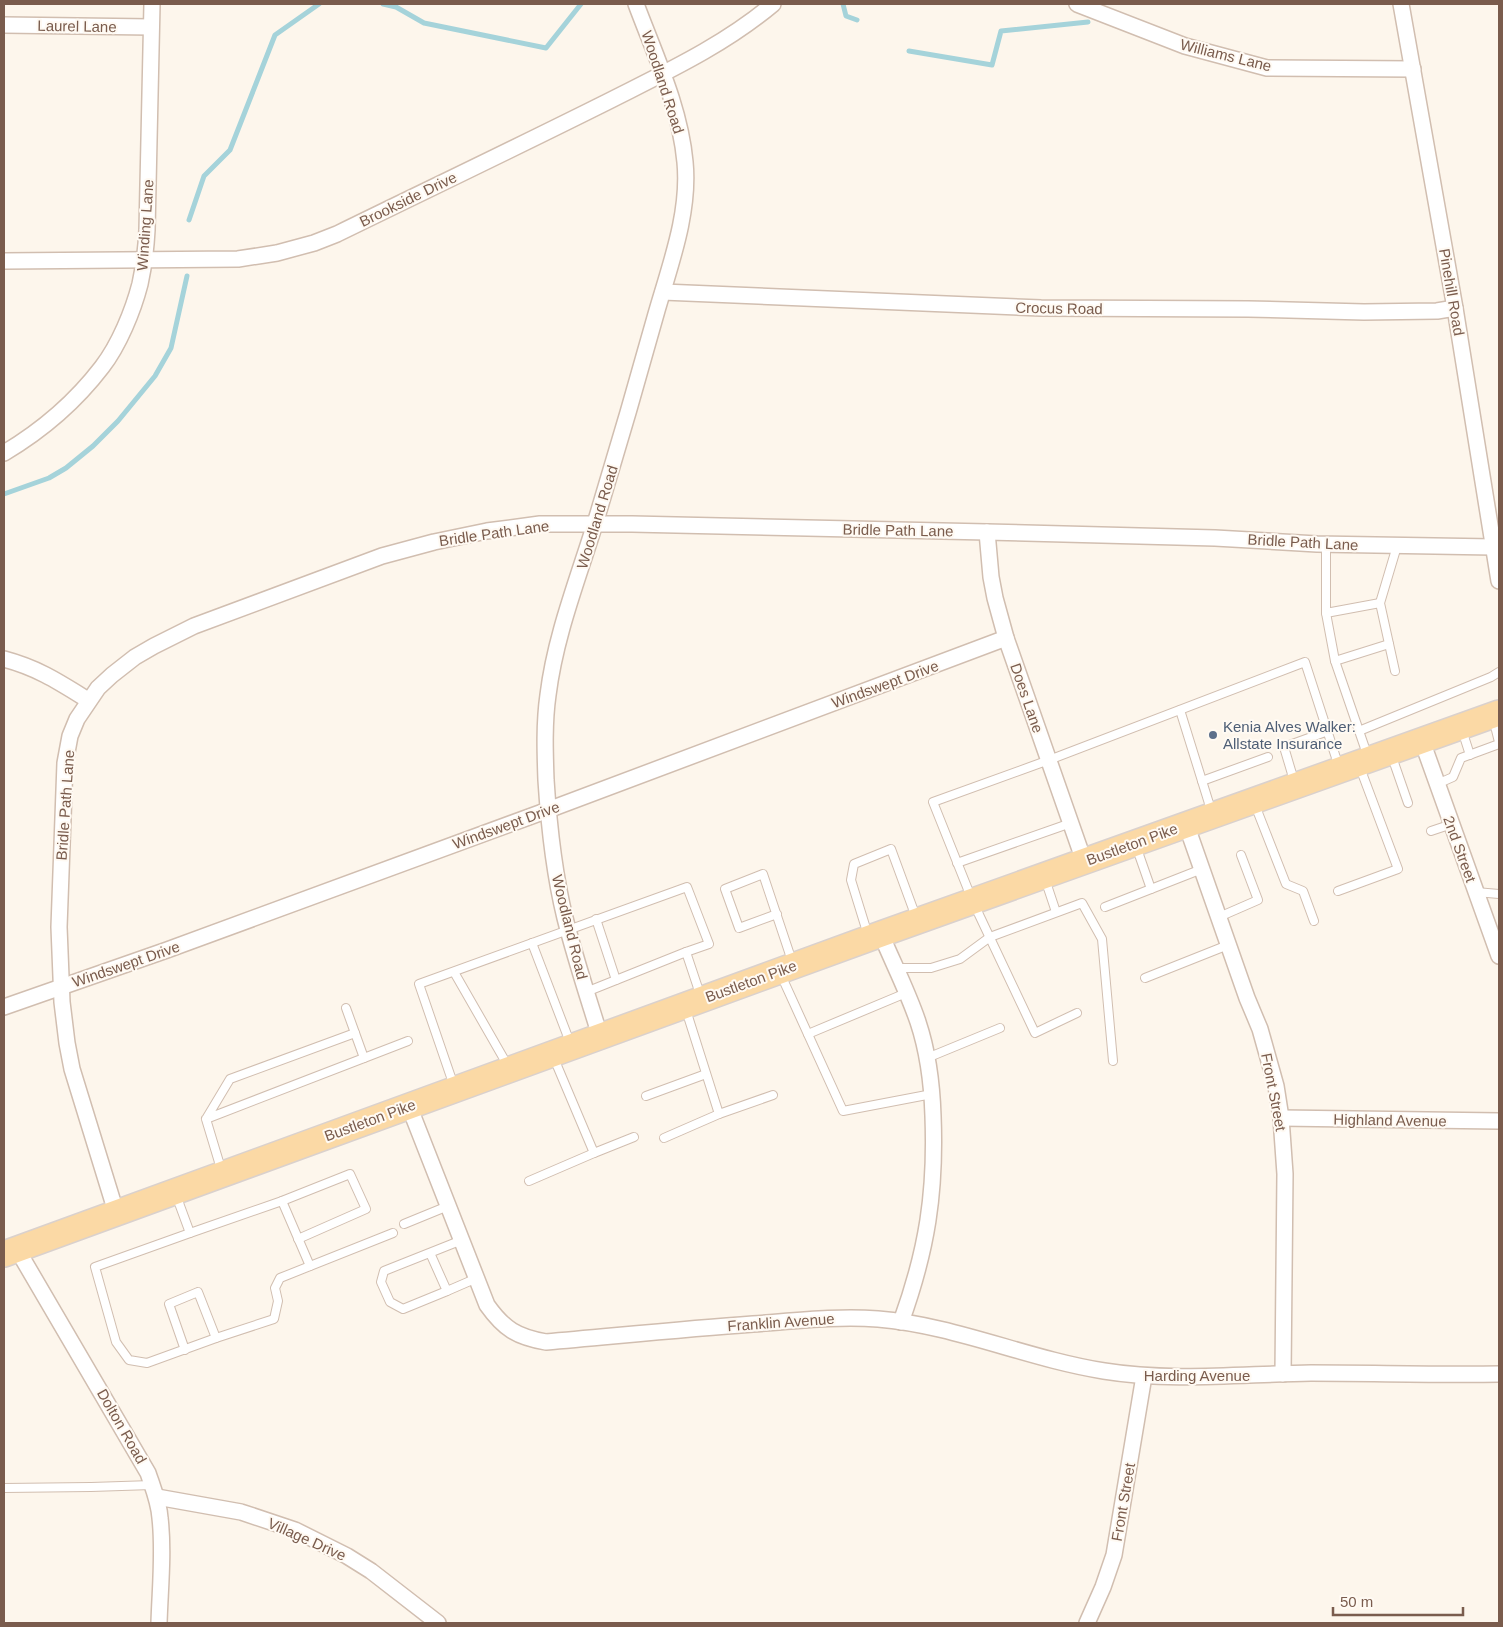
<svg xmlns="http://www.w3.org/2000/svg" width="1503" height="1627" font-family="Arial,sans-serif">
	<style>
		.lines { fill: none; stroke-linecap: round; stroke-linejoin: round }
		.stream { stroke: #a5d3da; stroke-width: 5 }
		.service-casing { stroke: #d1beb0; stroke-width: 10 }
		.minor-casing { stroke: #d1beb0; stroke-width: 18 }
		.primary-casing { stroke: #dad1cd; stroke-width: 28 }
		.service { stroke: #fff; stroke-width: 8 }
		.minor { stroke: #fff; stroke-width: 15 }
		.primary { stroke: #fbd9a5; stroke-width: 25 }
		.service-dot { fill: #5c6f8a; stroke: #fffaf3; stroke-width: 2 }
		.labels { text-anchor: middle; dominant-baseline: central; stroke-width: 4; stroke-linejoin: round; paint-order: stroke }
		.street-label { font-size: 15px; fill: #7a5c4d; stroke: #fffaf3 }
		.service-label { font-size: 15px; fill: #4e5e75; stroke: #fffaf3; text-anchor: start }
	</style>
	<rect width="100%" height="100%" fill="#fdf6ec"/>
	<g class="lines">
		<g class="stream">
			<polyline points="383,4 396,7 424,23 546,48 581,4"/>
			<polyline points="843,4 846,16 857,20"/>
			<polyline points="909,51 992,65 1001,31 1088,22"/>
			<polyline points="189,220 204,176 230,150 275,35 319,4"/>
			<polyline points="4,494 49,478 66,468 93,446 118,421 155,376 171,348 187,276"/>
		</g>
		<g class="service-casing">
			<g id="service">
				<polyline points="1326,544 1326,613 1380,603"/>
				<polyline points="1326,613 1335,661 1368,757"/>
				<polyline points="1335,661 1389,644"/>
				<polyline points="1395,671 1380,603 1397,546"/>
				<polyline points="1180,710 1212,813"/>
				<polyline points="1493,718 1499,742"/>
				<polyline points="1462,730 1470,755"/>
				<polyline points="1359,731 1491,677 1499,672"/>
				<polyline points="1391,754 1408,803"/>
				<polyline points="1202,781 1268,757"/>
				<polyline points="1295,784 1284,747 1328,731"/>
				<polyline points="1437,784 1453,777 1461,758 1499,744"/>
				<polyline points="1255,805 1286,884 1303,891 1314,921"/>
				<polyline points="1431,831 1452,824"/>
				<polyline points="1136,846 1151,889"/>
				<polyline points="957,863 1071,823"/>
				<polyline points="1045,879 1056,912"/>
				<polyline points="1338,891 1398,869 1359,765"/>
				<polyline points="1476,892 1499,894"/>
				<polyline points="1105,907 1202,869"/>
				<polyline points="777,914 739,928 725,889 763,874 793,964"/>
				<polyline points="1219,917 1258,900 1241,855"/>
				<polyline points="596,919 616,980"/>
				<polyline points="868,935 851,880 854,864 891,849 916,917"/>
				<polyline points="532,943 571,1045"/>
				<polyline points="896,968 931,968 960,959 990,937 1082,903 1102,939 1113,1061"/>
				<polyline points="454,972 508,1066"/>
				<polyline points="781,975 843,1111 932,1094"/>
				<polyline points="1145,978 1228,945"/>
				<polyline points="586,992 686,952 701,997"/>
				<polyline points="346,1008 355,1033"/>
				<polyline points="686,1010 719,1114 773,1095"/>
				<polyline points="1077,1013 1035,1033 973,902 933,802 1049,760 1305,662 1339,767"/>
				<polyline points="808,1034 906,993"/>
				<polyline points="553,1056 594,1153 634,1137"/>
				<polyline points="364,1058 408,1041"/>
				<polyline points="927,1058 1000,1028"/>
				<polyline points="454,1086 419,984 687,887 709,944 686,952"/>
				<polyline points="646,1096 706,1074"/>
				<polyline points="206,1119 230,1079 355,1033 364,1058 206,1119 222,1172"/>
				<polyline points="664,1138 719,1114"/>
				<polyline points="529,1181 594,1153"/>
				<polyline points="176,1195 190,1233 95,1267 116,1342 129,1360 147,1363 216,1338 198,1292 169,1304 185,1350"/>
				<polyline points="282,1201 350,1174 366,1209 298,1239"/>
				<polyline points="404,1224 448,1206"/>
				<polyline points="190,1233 282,1201 310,1266"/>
				<polyline points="430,1253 447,1291 403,1309 390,1302 381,1282 384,1271 462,1240"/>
				<polyline points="447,1291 477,1278"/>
				<polyline points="216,1338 274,1319 278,1301 275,1288 280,1278 393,1233"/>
				<polyline points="4,1488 91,1487 152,1485"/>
			</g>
		</g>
		<g class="minor-casing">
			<g id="minor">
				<polyline points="1077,4 1185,46 1267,68 1413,69"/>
				<polyline points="1401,4 1455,308 1499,581"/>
				<polyline points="4,25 151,27"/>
				<path d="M4,261L238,259L277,253L314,243L337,234C427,190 517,147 607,102C664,73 723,46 773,4"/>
				<polyline points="663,292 1041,308 1248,309 1364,312 1437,311 1455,308"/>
				<path d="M4,453C41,431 76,401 102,367C119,345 133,311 140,284C144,266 146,248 147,230L152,4"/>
				<polyline points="987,532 991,577 995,598 1006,638 1084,861"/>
				<path d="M4,659C38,668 59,682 88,700"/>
				<polyline points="1422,741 1499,956"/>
				<polyline points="1186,824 1247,998 1260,1029 1276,1086 1281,1118 1285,1174 1283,1374"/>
				<path d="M881,934C893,963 908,992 918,1022C928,1052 932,1084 933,1116C936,1193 927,1250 901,1322"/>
				<polyline points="4,1007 167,950 548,810 1006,638"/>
				<path d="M600,1036C588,997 575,958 565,918C554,873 549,827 546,780C545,752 544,723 548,695C555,638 576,584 593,530C615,458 636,386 656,314C670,265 690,213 685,162C680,107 655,55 636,4"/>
				<path d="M409,1106L487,1305C504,1329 517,1337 546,1342C615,1336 684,1329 753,1324C795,1321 836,1316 878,1319C954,1325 1028,1359 1104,1371C1172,1382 1242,1374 1311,1373C1374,1373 1436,1375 1499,1374"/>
				<polyline points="1281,1118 1499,1121"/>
				<polyline points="116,1212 72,1069 67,1043 62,1002 59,927 65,763 70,736 77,719 98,688 112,675 135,657 154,646 194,626 382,556 434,542 487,531 540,524 632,524 987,532 1215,538 1317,544 1493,547"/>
				<path d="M17,1249L148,1473C153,1488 159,1502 160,1518C164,1552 160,1589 159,1623"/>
				<polyline points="157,1497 241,1512 295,1530 347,1556 371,1571 438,1623"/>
				<polyline points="1087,1623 1103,1587 1114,1555 1144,1376"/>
			</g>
		</g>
		<g class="primary-casing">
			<polyline id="primary" points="4,1254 881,934 1499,713"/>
		</g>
		<use href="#service" class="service"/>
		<use href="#minor" class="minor"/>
		<use href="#primary" class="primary"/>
	</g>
	<circle class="service-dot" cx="1213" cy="735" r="5"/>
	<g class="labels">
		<g class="street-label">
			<text transform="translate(77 26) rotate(1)">Laurel Lane</text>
			<text transform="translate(1226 55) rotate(14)">Williams Lane</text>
			<text transform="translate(663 82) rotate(72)">Woodland Road</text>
			<text transform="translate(408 199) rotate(-26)">Brookside Drive</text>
			<text transform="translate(145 225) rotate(-86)">Winding Lane</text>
			<text transform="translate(1452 292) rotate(80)">Pinehill Road</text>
			<text transform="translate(1059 308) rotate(1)">Crocus Road</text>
			<text transform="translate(597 517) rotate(-73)">Woodland Road</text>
			<text transform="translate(898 530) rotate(1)">Bridle Path Lane</text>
			<text transform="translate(494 533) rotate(-8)">Bridle Path Lane</text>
			<text transform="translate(1303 542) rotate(3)">Bridle Path Lane</text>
			<text transform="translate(885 684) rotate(-20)">Windswept Drive</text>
			<text transform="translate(1027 698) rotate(71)">Does Lane</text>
			<text transform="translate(65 805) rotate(-86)">Bridle Path Lane</text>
			<text transform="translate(506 825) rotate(-20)">Windswept Drive</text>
			<text transform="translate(1132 844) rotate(-20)">Bustleton Pike</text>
			<text transform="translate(1460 849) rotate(70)">2nd Street</text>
			<text transform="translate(570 927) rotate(76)">Woodland Road</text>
			<text transform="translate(126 964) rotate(-19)">Windswept Drive</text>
			<text transform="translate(751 981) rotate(-20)">Bustleton Pike</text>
			<text transform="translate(1274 1092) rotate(79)">Front Street</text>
			<text transform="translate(370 1120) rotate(-20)">Bustleton Pike</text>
			<text transform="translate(1390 1120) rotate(1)">Highland Avenue</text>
			<text transform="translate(781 1322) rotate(-4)">Franklin Avenue</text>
			<text x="1197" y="1375">Harding Avenue</text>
			<text transform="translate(122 1426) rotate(60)">Dolton Road</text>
			<text transform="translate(1123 1502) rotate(-80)">Front Street</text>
			<text transform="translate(307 1539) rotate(24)">Village Drive</text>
		</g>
		<g class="service-label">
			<text x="1223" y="726">Kenia Alves Walker:<tspan x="1223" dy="17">Allstate Insurance</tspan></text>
		</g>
	</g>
	<rect width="1503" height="1627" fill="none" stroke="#7a5c4d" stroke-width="10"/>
	<path d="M1333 1607v8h130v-8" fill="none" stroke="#7a5c4d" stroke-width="2.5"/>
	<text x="1340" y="1607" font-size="15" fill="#7a5c4d" stroke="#fffaf3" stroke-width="4" paint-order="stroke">50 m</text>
</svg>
